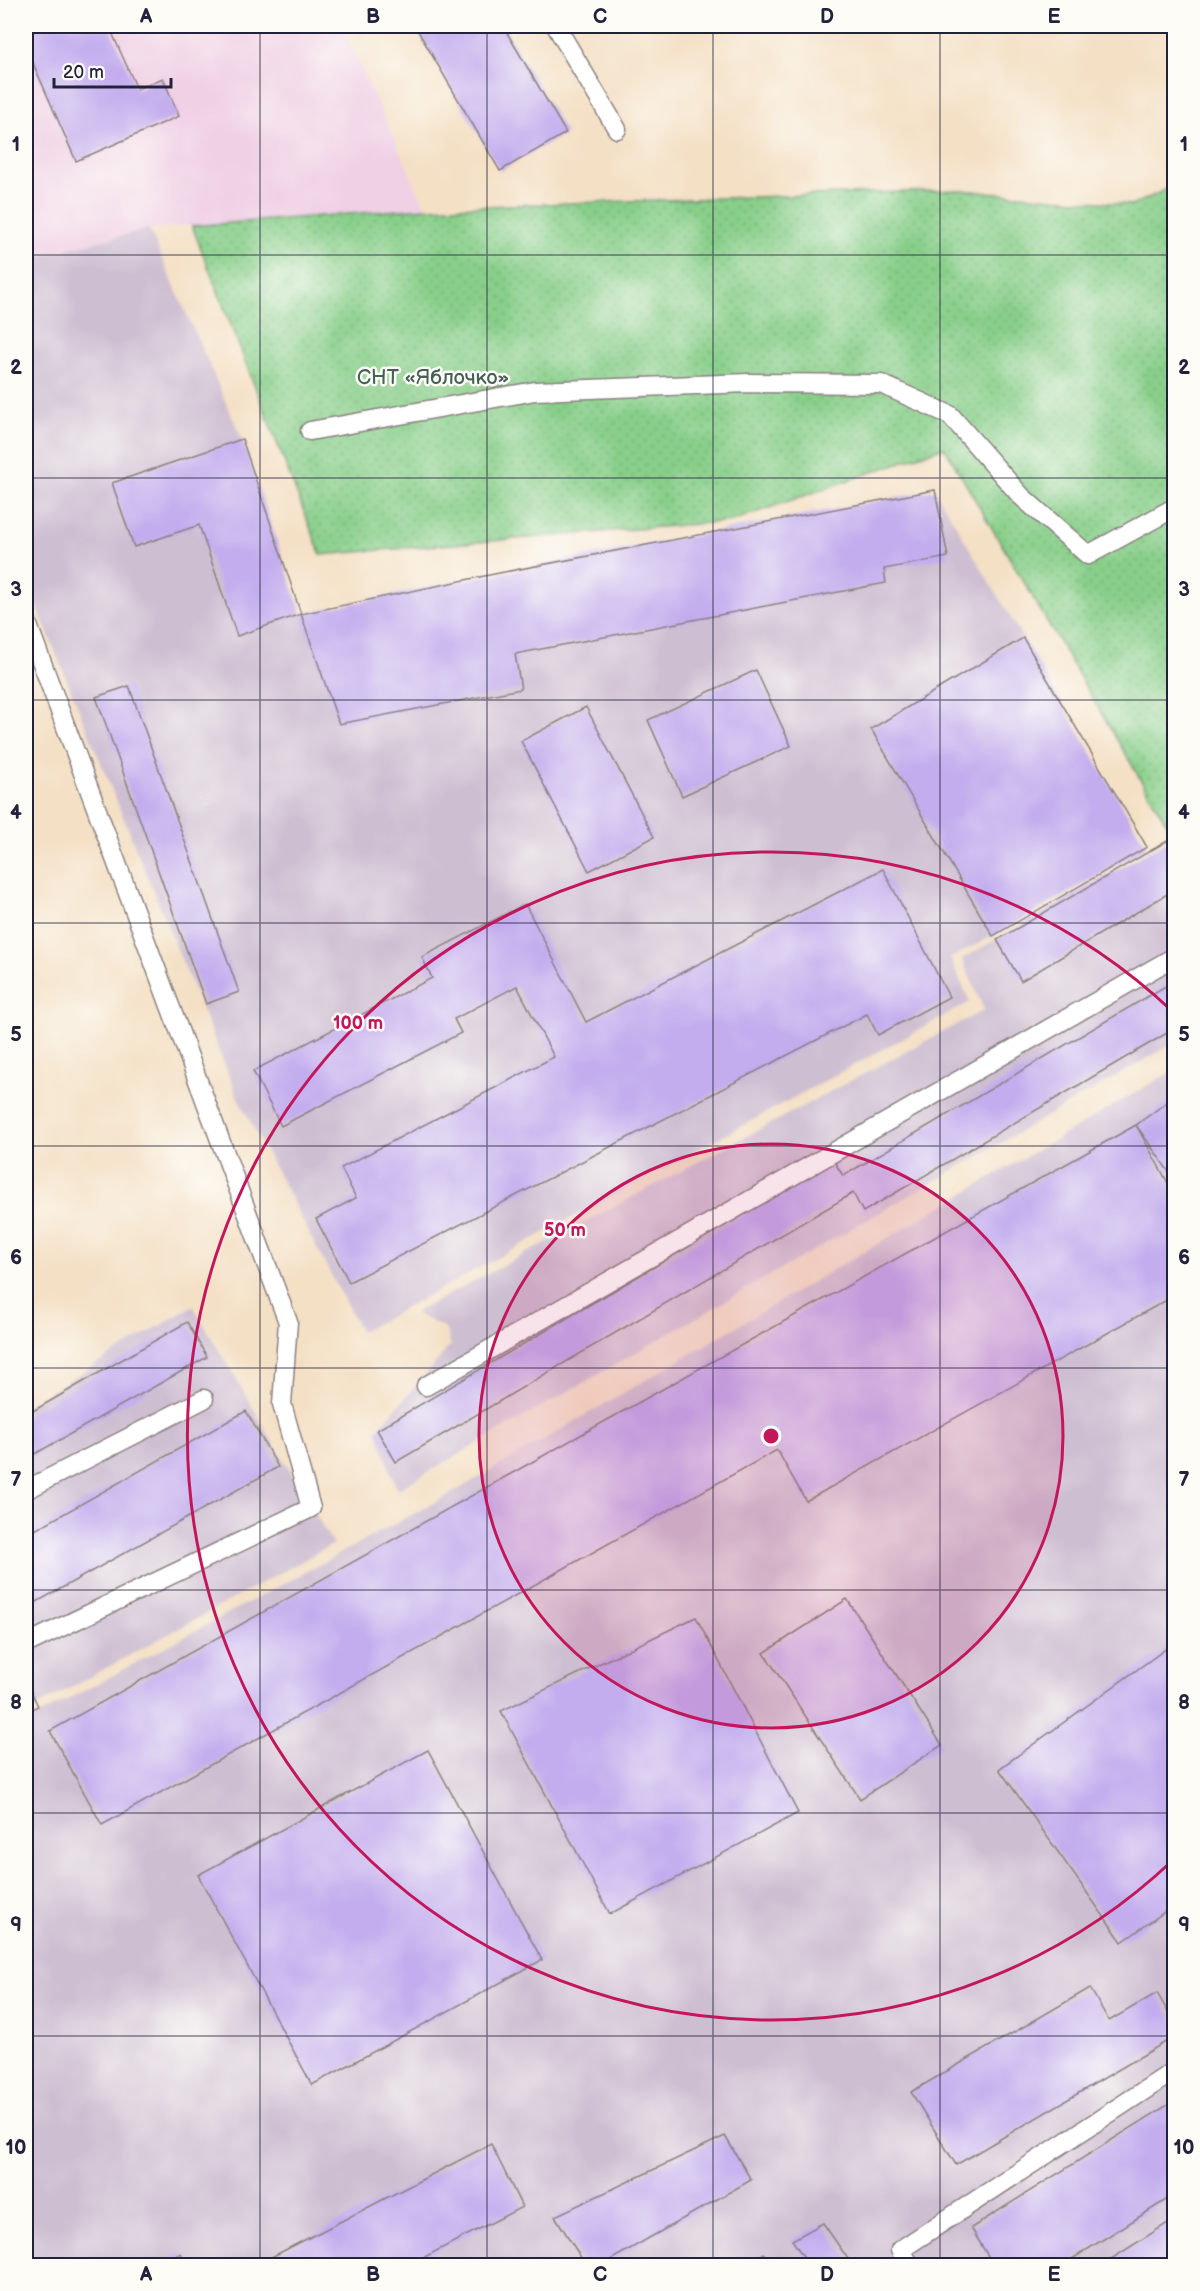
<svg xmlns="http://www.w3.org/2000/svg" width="1200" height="2291" font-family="'Balsamiq Sans',sans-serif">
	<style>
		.built { fill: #f0d0e5 }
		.industrial { fill: #cebed2 }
		.grass { fill: url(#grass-dots); stroke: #557862; stroke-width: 1.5 }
		.building { fill: #c3adee }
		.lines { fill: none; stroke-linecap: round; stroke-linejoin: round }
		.service-casing { stroke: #8b8180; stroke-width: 21 }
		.service { stroke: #fff; stroke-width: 18 }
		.grid { fill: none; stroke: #22223b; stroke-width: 1.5; stroke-opacity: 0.55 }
		.ring { fill: none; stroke: #c2185b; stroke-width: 3 }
		.labels { text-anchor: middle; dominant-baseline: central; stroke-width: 5; stroke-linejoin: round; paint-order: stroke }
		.park-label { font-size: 21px; fill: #465f57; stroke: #fdfcf7 }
		.centre { fill: #c2185b; stroke: #fdfcf7; stroke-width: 3 }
		.ring-label { font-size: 18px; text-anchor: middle; font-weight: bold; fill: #c2185b; stroke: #fdfcf7; stroke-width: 5; stroke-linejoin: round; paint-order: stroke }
		.neatline { fill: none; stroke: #22223b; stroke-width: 2 }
		.grid-label { font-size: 20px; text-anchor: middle; font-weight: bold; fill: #22223b }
	</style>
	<defs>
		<pattern id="grass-dots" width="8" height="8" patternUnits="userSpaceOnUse" patternTransform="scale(1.5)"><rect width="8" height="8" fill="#88cf8a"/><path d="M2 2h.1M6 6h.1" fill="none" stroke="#75b178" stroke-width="1.8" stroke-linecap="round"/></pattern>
	</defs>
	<rect width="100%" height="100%" fill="#fdfcf7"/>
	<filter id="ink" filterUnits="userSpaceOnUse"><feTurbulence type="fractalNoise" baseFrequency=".0167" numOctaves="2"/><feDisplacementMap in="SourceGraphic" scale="12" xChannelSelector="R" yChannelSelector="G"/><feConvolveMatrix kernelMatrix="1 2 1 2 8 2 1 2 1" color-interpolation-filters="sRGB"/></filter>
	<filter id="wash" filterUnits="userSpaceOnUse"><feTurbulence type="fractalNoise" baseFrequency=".008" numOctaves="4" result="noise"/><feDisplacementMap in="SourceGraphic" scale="24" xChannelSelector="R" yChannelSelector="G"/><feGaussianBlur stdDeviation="1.35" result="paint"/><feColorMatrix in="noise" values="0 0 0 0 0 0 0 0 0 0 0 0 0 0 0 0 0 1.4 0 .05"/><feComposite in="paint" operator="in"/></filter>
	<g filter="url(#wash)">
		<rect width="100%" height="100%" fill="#f4e0c5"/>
		<polygon class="built" points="26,26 342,26 426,208 149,229 26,259"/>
		<g class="industrial">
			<polygon points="149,229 242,439 302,614 499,573 935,490 1147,847 993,936 950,958 970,1002 361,1332 239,1100 26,580 26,259"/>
			<polygon points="1174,837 1174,1043 397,1490 377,1430 451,1345 445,1328 414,1313 984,1010 962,959"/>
			<polygon points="1174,1070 1174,2265 26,2265 26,1722 456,1491"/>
			<polygon points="193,1306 333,1544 26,1712 26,1406"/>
		</g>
		<polygon class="grass" points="1174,186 1174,836 944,447 732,521 321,555 192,226 426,208 961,190 1133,205"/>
		<g id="blocks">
			<g class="building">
				<polygon points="26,26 109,26 137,89 163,78 179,116 76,161 26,47"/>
				<polygon points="415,26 503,26 566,133 500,171"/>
				<polygon points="242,439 301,614 499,573 935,490 948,557 884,569 886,583 515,654 521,689 339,724 301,614 237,636 199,525 134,547 112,483"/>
				<polygon points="1023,638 1147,847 993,936 871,729"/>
				<polygon points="756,670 791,746 682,796 648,720"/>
				<polygon points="129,686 239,992 206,1004 96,697"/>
				<polygon points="586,707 654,837 589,871 521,741"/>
				<polygon points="1174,837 1174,890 1021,981 997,940"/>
				<polygon points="883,869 949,997 878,1035 867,1014 349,1282 316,1219 356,1198 341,1168 554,1057 517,986 454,1019 461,1033 281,1126 253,1071 432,978 422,957 525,904 586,1022"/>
				<polygon points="1174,981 1174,1029 863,1212 853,1193 396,1462 377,1430 834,1161 843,1176"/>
				<polygon points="1174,1097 1174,1179 1136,1125 1174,1194 1174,1296 806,1501 777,1450 102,1825 50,1731 1136,1125"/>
				<polygon points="187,1322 207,1357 26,1459 26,1415"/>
				<polygon points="246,1411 278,1467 26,1608 26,1535"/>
				<polygon points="847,1599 942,1745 860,1799 764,1653"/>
				<polygon points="696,1617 798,1813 610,1914 501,1711"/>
				<polygon points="1174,1643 1174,1905 1122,1942 999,1769"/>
				<polygon points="26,1681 38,1706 26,1712"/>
				<polygon points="428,1750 542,1960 312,2085 198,1875"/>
				<polygon points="1090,1988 1109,2021 1157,1993 1174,2023 1174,2037 956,2165 911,2092"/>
				<polygon points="1174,2101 1174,2195 1061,2266 994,2266 971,2228"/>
				<polygon points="725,2136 751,2180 600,2266 586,2266 555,2216"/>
				<polygon points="491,2144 522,2207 407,2266 254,2266"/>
				<polygon points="1174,2219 1174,2266 1100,2266"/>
				<polygon points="823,2223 853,2266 810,2266 792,2240"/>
				<polygon points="181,2253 188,2266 158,2266"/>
				<polygon points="764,2253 772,2266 747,2266"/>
			</g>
		</g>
	</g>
	<g filter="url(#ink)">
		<use href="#blocks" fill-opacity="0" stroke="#8b8180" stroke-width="1.5"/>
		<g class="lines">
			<g class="service-casing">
				<g id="service">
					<polyline points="556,26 617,129"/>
					<polyline points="310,431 535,391 749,383 881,384 950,415 1021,496 1088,555 1174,508"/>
					<polyline points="26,620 288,1322 282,1404 311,1508 26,1644"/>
					<polyline points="426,1386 1174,957"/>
					<polyline points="26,1490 204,1399"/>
					<polyline points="911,2266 900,2250 1174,2071"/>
				</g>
			</g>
			<use href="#service" class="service"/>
		</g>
	</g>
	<path class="grid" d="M260,26V2266M487,26V2266M713,26V2266M940,26V2266M26,255H1174M26,478H1174M26,700H1174M26,923H1174M26,1146H1174M26,1368H1174M26,1590H1174M26,1813H1174M26,2036H1174"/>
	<circle cx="771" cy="1436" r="292" fill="#c2185b" fill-opacity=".12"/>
	<g class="ring">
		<circle cx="771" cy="1436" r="292"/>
		<path d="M1173 1860A584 584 0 1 1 1173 1012"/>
	</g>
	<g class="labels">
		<g class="park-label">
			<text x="433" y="377">СНТ «Яблочко»</text>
		</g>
	</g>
	<circle cx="771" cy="1436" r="9" class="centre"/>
	<g class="ring-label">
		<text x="358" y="1029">100 m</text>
		<text x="565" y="1236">50 m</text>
	</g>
	<rect width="1200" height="2291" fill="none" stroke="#fdfcf7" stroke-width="66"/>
	<path d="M54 78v9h117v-9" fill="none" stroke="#22223b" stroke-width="3"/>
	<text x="63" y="78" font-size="18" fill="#22223b" stroke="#fdfcf7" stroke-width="4.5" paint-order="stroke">20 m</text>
	<rect x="33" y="33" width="1134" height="2225" class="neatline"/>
	<g class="grid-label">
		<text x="146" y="23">A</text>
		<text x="373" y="23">B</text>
		<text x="600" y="23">C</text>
		<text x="827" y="23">D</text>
		<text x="1054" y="23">E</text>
		<text x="16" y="151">1</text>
		<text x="1184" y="151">1</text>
		<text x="16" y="374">2</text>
		<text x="1184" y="374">2</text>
		<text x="16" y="596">3</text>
		<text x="1184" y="596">3</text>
		<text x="16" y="819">4</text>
		<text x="1184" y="819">4</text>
		<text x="16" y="1041">5</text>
		<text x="1184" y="1041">5</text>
		<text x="16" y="1264">6</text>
		<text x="1184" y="1264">6</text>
		<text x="16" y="1486">7</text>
		<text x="1184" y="1486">7</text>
		<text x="16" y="1709">8</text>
		<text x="1184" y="1709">8</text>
		<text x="16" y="1931">9</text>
		<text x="1184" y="1931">9</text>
		<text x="16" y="2154">10</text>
		<text x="1184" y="2154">10</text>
		<text x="146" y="2281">A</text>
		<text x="373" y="2281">B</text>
		<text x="600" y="2281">C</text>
		<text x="827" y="2281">D</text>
		<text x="1054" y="2281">E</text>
	</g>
</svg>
